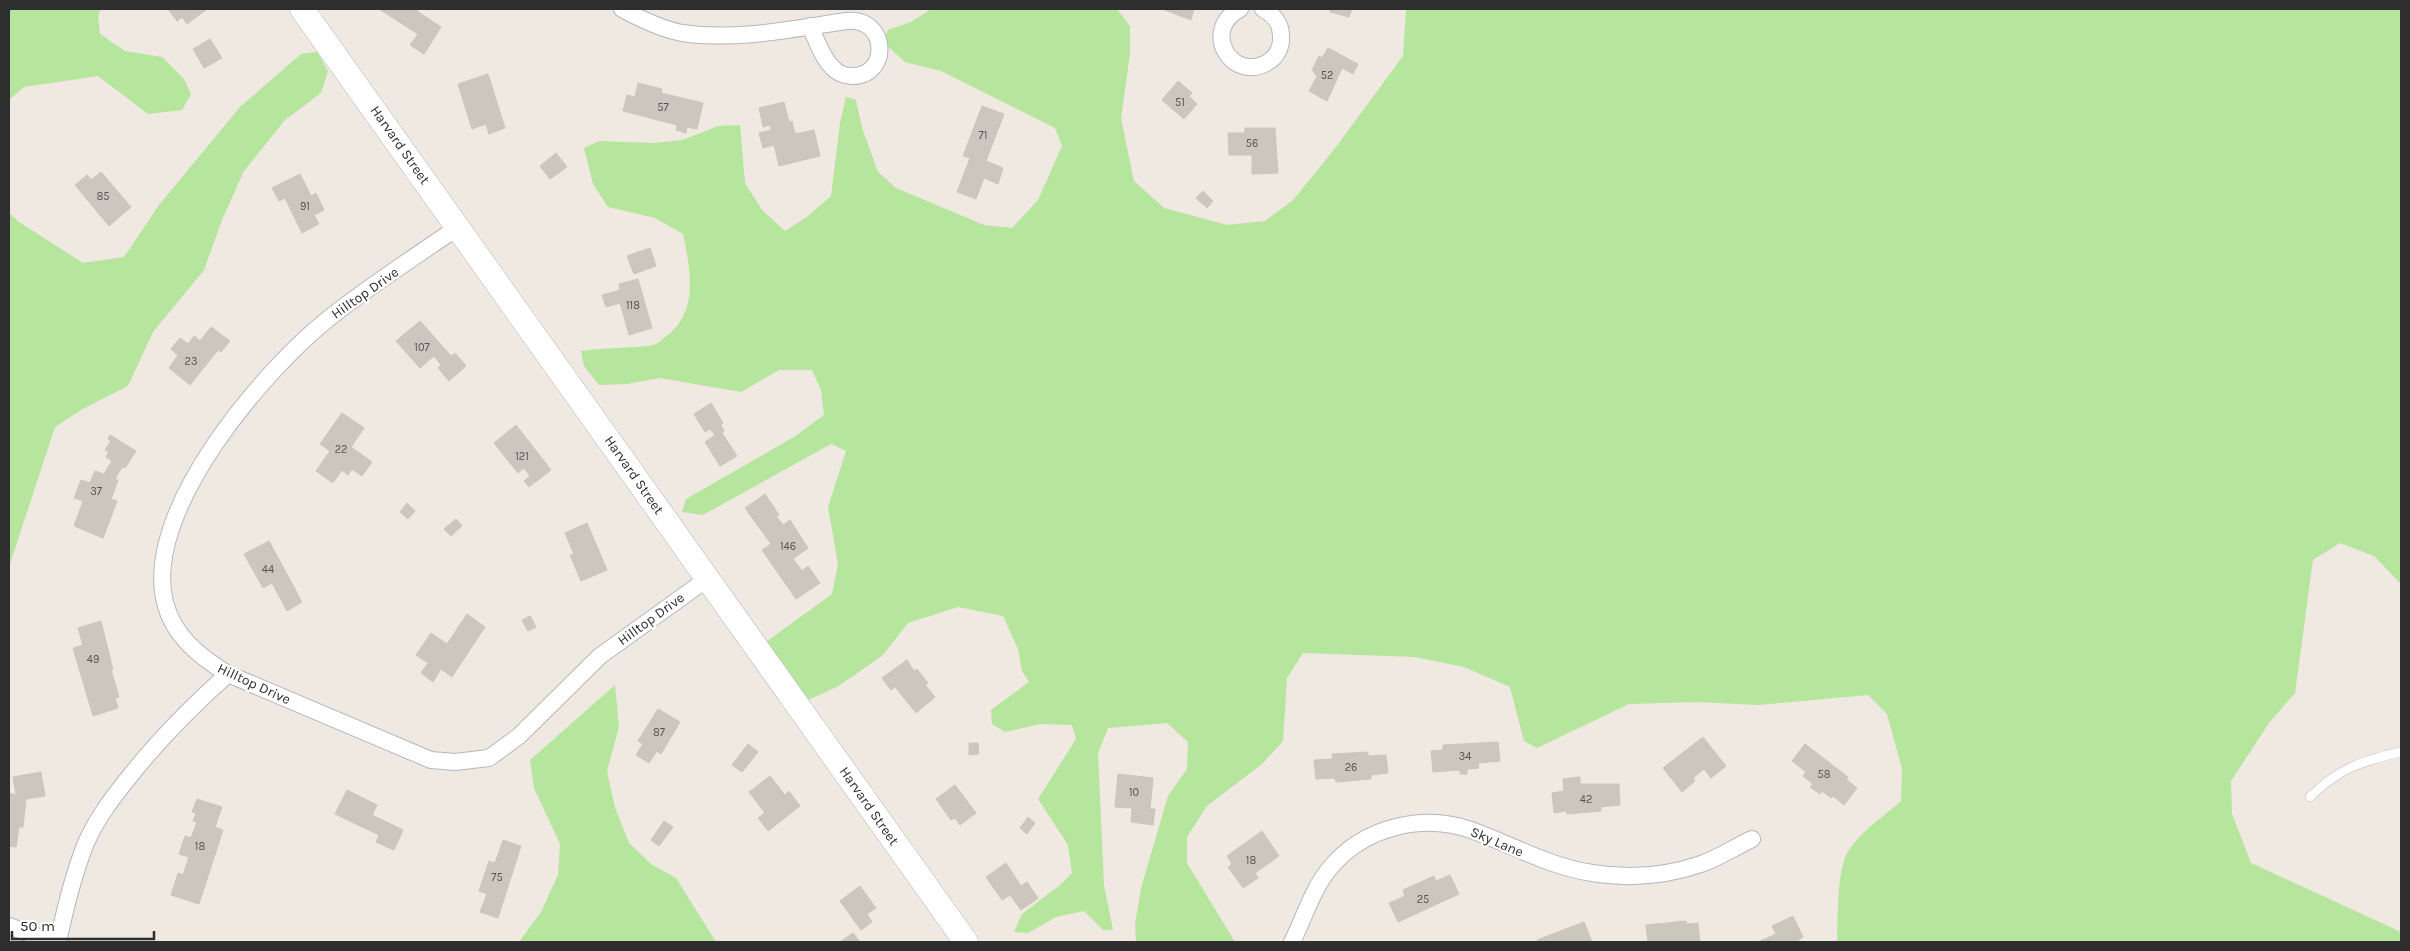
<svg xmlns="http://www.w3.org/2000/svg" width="2410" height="951" font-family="Karla,sans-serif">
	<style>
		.green { fill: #b6e59e }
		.building { fill: #cbc7bf; stroke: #cbc5ba }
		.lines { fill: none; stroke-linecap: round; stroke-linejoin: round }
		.service-casing { stroke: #b4b7c1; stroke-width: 10 }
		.minor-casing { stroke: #b4b7c1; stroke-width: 18 }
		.secondary-casing { stroke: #b4b7c1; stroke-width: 25 }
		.service { stroke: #fff; stroke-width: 9 }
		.minor { stroke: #fff; stroke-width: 16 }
		.secondary { stroke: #fff; stroke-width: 24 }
		.labels { text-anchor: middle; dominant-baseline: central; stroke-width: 4.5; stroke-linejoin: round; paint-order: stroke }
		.number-label { font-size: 11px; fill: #555452 }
		.street-label { font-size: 14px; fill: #2e2e2e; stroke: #fff }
	</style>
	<rect width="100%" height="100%" fill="#efe9e1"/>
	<g class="green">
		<polygon points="9,9 101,9 98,16 100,34 125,51 162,57 184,79 191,94 182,110 148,114 98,76 24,87 9,100"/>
		<path d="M931,9H1117L1130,26V54L1121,118L1134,181L1164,208L1227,225L1265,221L1293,200L1333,151L1403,56L1406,9H2401V584L2374,556L2340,543L2313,560L2295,693L2269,723L2231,781L2232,814L2251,863L2401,932V942H1837C1838,920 1837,878 1845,858C1852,838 1885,815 1901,801L1902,769L1887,714L1868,695L1759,705L1697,702L1629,704L1537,748L1524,741L1510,687L1464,667L1415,657L1303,653L1287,678L1283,741L1262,764L1207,806L1187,837V863L1235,942H1136L1135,924L1141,888L1168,796L1187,769L1188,742L1167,723L1108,728L1098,753L1104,885L1113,930H1103L1084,911L1056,917L1028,933L1014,932L1022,914L1060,885L1072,873L1068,845L1038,799L1076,739L1072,725L1040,724L1005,732L992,724L991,710L1029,682L1022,671L1018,649L1003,616L958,607L908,623L882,656L837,687L808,700L766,642L832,594L838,564L828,507L846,451L831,444L703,515L682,512L686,499L794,437L824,415L821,390L812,370H779L741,392L660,378L627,384L599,385L584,366L581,351C605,347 631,349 653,345C659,344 664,337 669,334C699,309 690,268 683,234L655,218L608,207L593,184L584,148L599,141L654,143L683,140L718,126L740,125L745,183L762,210L785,231L808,216L831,196L840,123L846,97L856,100L862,128L878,172L896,188L984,225L1012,228L1038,200L1062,146L1055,128L941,71L905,62L883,42L888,30L911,22Z"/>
		<polygon points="317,52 328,71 321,93 285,120 244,171 222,220 204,270 153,332 128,386 81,410 55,427 9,567 9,213 19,222 83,263 124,257 159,205 240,107 301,54"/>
		<polygon points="615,685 619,727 607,771 615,808 629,843 651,864 676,878 716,942 519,942 541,912 558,875 560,844 534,788 530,760"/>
	</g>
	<g class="building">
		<polygon points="168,9 207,9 187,24 182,17 177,21"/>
		<polygon points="379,9 419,9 417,11 441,27 424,54 410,45 418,34"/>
		<polygon points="1162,9 1194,9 1191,20"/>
		<polygon points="1330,9 1352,9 1349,17 1330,12"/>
		<polygon points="210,39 222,58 204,68 193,49"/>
		<polygon points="1328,48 1358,64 1353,74 1342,68 1327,101 1309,91 1317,76 1312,70 1319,56 1322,58"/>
		<polygon points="488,74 505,128 489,134 486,124 472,129 458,84"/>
		<polygon points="1178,81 1192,93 1189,96 1197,104 1184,119 1162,100"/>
		<polygon points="638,83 662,89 661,93 703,103 697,129 687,127 686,133 676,130 677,125 623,111 627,95 635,97"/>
		<polygon points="784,102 789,122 792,121 795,134 814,130 820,156 779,166 774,145 763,148 759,133 771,130 770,125 763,127 759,108"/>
		<polygon points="982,106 1004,114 986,161 1003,168 998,184 984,178 976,199 957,192 970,158 963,156"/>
		<polygon points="1245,128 1275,128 1278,173 1252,174 1252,155 1229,155 1228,133 1245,133"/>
		<polygon points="556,153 567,167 550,179 540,166"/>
		<polygon points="101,172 131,207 109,226 75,185 87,175 91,180"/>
		<polygon points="300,174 311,196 316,193 324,210 314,215 319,224 302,233 285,198 279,201 272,188"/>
		<polygon points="1203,191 1213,201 1207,208 1196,198"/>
		<polygon points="650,248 656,266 634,274 627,256"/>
		<polygon points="638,279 652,328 629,335 620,303 606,307 602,295 620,290 619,284"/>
		<polygon points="420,321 451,356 455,353 466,366 449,381 438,368 441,365 434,356 420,368 396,341"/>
		<polygon points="211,327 230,341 221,352 218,350 190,385 169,368 178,355 171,349 180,338 188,344 194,336 200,341"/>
		<polygon points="711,403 723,423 721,425 724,431 722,433 737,456 720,466 705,442 715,435 710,429 705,432 694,414"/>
		<polygon points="342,413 364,428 351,447 372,462 362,476 352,469 348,475 342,470 333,483 316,471 330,451 320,444"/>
		<polygon points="516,425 551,470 529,487 524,481 530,476 524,468 518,473 494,443"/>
		<polygon points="110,435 136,451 125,468 122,467 115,479 118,480 111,499 117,501 103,538 74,526 83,501 74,498 81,480 90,483 95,471 104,474 112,461 106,457 109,452 105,450 111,441 108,439"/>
		<polygon points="765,494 779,515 776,516 783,525 790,520 808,548 793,559 802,571 808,566 820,583 796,599 762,550 771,544 745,508"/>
		<polygon points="407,503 415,511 408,519 400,512"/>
		<polygon points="456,519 462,526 451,536 444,529"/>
		<polygon points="587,523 607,570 581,581 570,555 574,554 565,533"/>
		<polygon points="269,541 302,602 287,611 272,583 263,588 244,554"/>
		<polygon points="467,614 485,627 452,677 441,669 433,682 421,673 428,663 416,655 431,633 447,644"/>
		<polygon points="530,616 536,627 528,631 522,620"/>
		<polygon points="101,621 113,670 111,670 119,697 115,698 118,708 93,716 73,648 83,645 78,628"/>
		<polygon points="907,660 914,671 917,669 928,683 925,685 935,697 916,713 895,687 891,690 882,678"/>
		<polygon points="658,709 680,722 661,754 657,751 649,763 636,755 643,744 638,741"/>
		<polygon points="1703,737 1726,766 1711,778 1704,769 1693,778 1695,781 1682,792 1663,768"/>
		<polygon points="1498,742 1500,761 1478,763 1479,768 1467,769 1467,774 1460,774 1460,770 1433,772 1431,751 1443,750 1443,745"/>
		<polygon points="969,743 978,743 979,754 969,755"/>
		<polygon points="748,744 758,752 742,772 732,765"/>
		<polygon points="1805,744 1848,777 1846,779 1857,788 1844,805 1833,796 1831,798 1822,791 1820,794 1810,787 1813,784 1803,776 1806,772 1792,761"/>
		<polygon points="1368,752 1368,756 1386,755 1388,773 1371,775 1371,779 1336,782 1335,778 1316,779 1314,760 1333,759 1332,754"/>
		<polygon points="41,772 45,796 26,799 23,827 19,827 16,847 9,846 9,793 16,795 13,777"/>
		<polygon points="1118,774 1153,778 1150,809 1155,809 1153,825 1131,822 1132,808 1115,807"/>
		<polygon points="770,776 785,795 789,791 800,806 768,831 758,818 765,813 749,792"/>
		<polygon points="1580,777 1580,784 1619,784 1620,805 1601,807 1601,811 1567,814 1566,811 1554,813 1552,793 1564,791 1563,779"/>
		<polygon points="955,785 976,813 960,825 955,818 951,820 936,799"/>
		<polygon points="347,790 377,805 372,815 403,830 394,850 376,842 379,835 335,814"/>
		<polygon points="197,799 222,807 215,827 223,830 199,904 171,895 178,873 183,875 189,857 179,854 185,836 191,838 197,822 193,821 196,813 192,812"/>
		<polygon points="1028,817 1035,823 1027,834 1020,828"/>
		<polygon points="664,821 673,827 659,846 651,840"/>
		<polygon points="1262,831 1279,856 1255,873 1258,878 1243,888 1228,867 1232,864 1227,856"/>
		<polygon points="503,840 521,846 498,918 480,912 487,894 479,891 489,861 495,863"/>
		<polygon points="1006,863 1021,886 1027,882 1038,898 1021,910 1010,895 1002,900 986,877"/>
		<polygon points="1450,875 1459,894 1398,922 1389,903 1405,896 1403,890 1434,876 1436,881"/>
		<polygon points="860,886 876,908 867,914 872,922 861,930 840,901"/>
		<polygon points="1793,916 1803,937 1798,940 1799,942 1758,942 1776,934 1772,926"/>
		<polygon points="1686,921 1687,924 1698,923 1700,942 1648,942 1646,925"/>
		<polygon points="1584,922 1592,942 1538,942 1537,940"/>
		<polygon points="853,933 860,942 840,942"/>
	</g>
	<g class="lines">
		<g class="service-casing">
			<path id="service" d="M2310,797C2339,768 2362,761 2401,752"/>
		</g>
		<g class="minor-casing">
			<g id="minor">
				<path d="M622,9C641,19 661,29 682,33C736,41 793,29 846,21C888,16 891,76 852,76C845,76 837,73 832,67C822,57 816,39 810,26"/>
				<path d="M1240,9C1200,30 1232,84 1268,62C1277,57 1282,46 1281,36C1281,23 1273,14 1263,9"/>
				<path d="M458,227C415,257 369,286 328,319C263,371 142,512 165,602C173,636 200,657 228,674L431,760L455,762L489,758L519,736L600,656L707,579"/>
				<polyline points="9,926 52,942"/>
				<path d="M58,942C65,909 73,875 86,843C97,818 113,797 130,776C161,737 191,707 228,674"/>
				<path d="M1292,942C1304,918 1313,888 1330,868C1364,827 1422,813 1471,830C1513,845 1547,866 1592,873C1628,879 1666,876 1701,864C1718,858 1735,847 1752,839"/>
			</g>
		</g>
		<g class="secondary-casing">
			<polyline id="secondary" points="302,9 966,942"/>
		</g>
		<use href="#service" class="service"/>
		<use href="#minor" class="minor"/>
		<use href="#secondary" class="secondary"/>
	</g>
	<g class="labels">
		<g class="number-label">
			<text x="1327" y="75">52</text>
			<text x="1180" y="102">51</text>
			<text x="663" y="107">57</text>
			<text x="983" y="135">71</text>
			<text x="1252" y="143">56</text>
			<text x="103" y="196">85</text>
			<text x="305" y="206">91</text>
			<text x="633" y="305">118</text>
			<text x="422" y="347">107</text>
			<text x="191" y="361">23</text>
			<text x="341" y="449">22</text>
			<text x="522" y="456">121</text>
			<text x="96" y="491">37</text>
			<text x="788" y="546">146</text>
			<text x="268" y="569">44</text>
			<text x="93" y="659">49</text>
			<text x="659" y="732">87</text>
			<text x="1465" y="756">34</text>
			<text x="1351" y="767">26</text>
			<text x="1824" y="774">58</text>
			<text x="1134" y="792">10</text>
			<text x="1586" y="799">42</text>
			<text x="200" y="846">18</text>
			<text x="1251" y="860">18</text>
			<text x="497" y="877">75</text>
			<text x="1423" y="899">25</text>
		</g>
		<g class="street-label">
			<text transform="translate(400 145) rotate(55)">Harvard Street</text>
			<text transform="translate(365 293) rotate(-35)">Hilltop Drive</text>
			<text transform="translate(634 475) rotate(55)">Harvard Street</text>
			<text transform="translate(651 619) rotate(-36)">Hilltop Drive</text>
			<text transform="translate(254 684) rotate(25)">Hilltop Drive</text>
			<text transform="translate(869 806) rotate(55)">Harvard Street</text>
			<text transform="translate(1497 842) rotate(23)">Sky Lane</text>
		</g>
	</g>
	<rect width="2410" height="951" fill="none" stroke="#2e2e2e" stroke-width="20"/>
	<path d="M12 931v8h142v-8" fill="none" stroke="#2e2e2e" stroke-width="2.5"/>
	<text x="20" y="931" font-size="15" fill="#2e2e2e" stroke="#ffffff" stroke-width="4" paint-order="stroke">50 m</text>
</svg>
